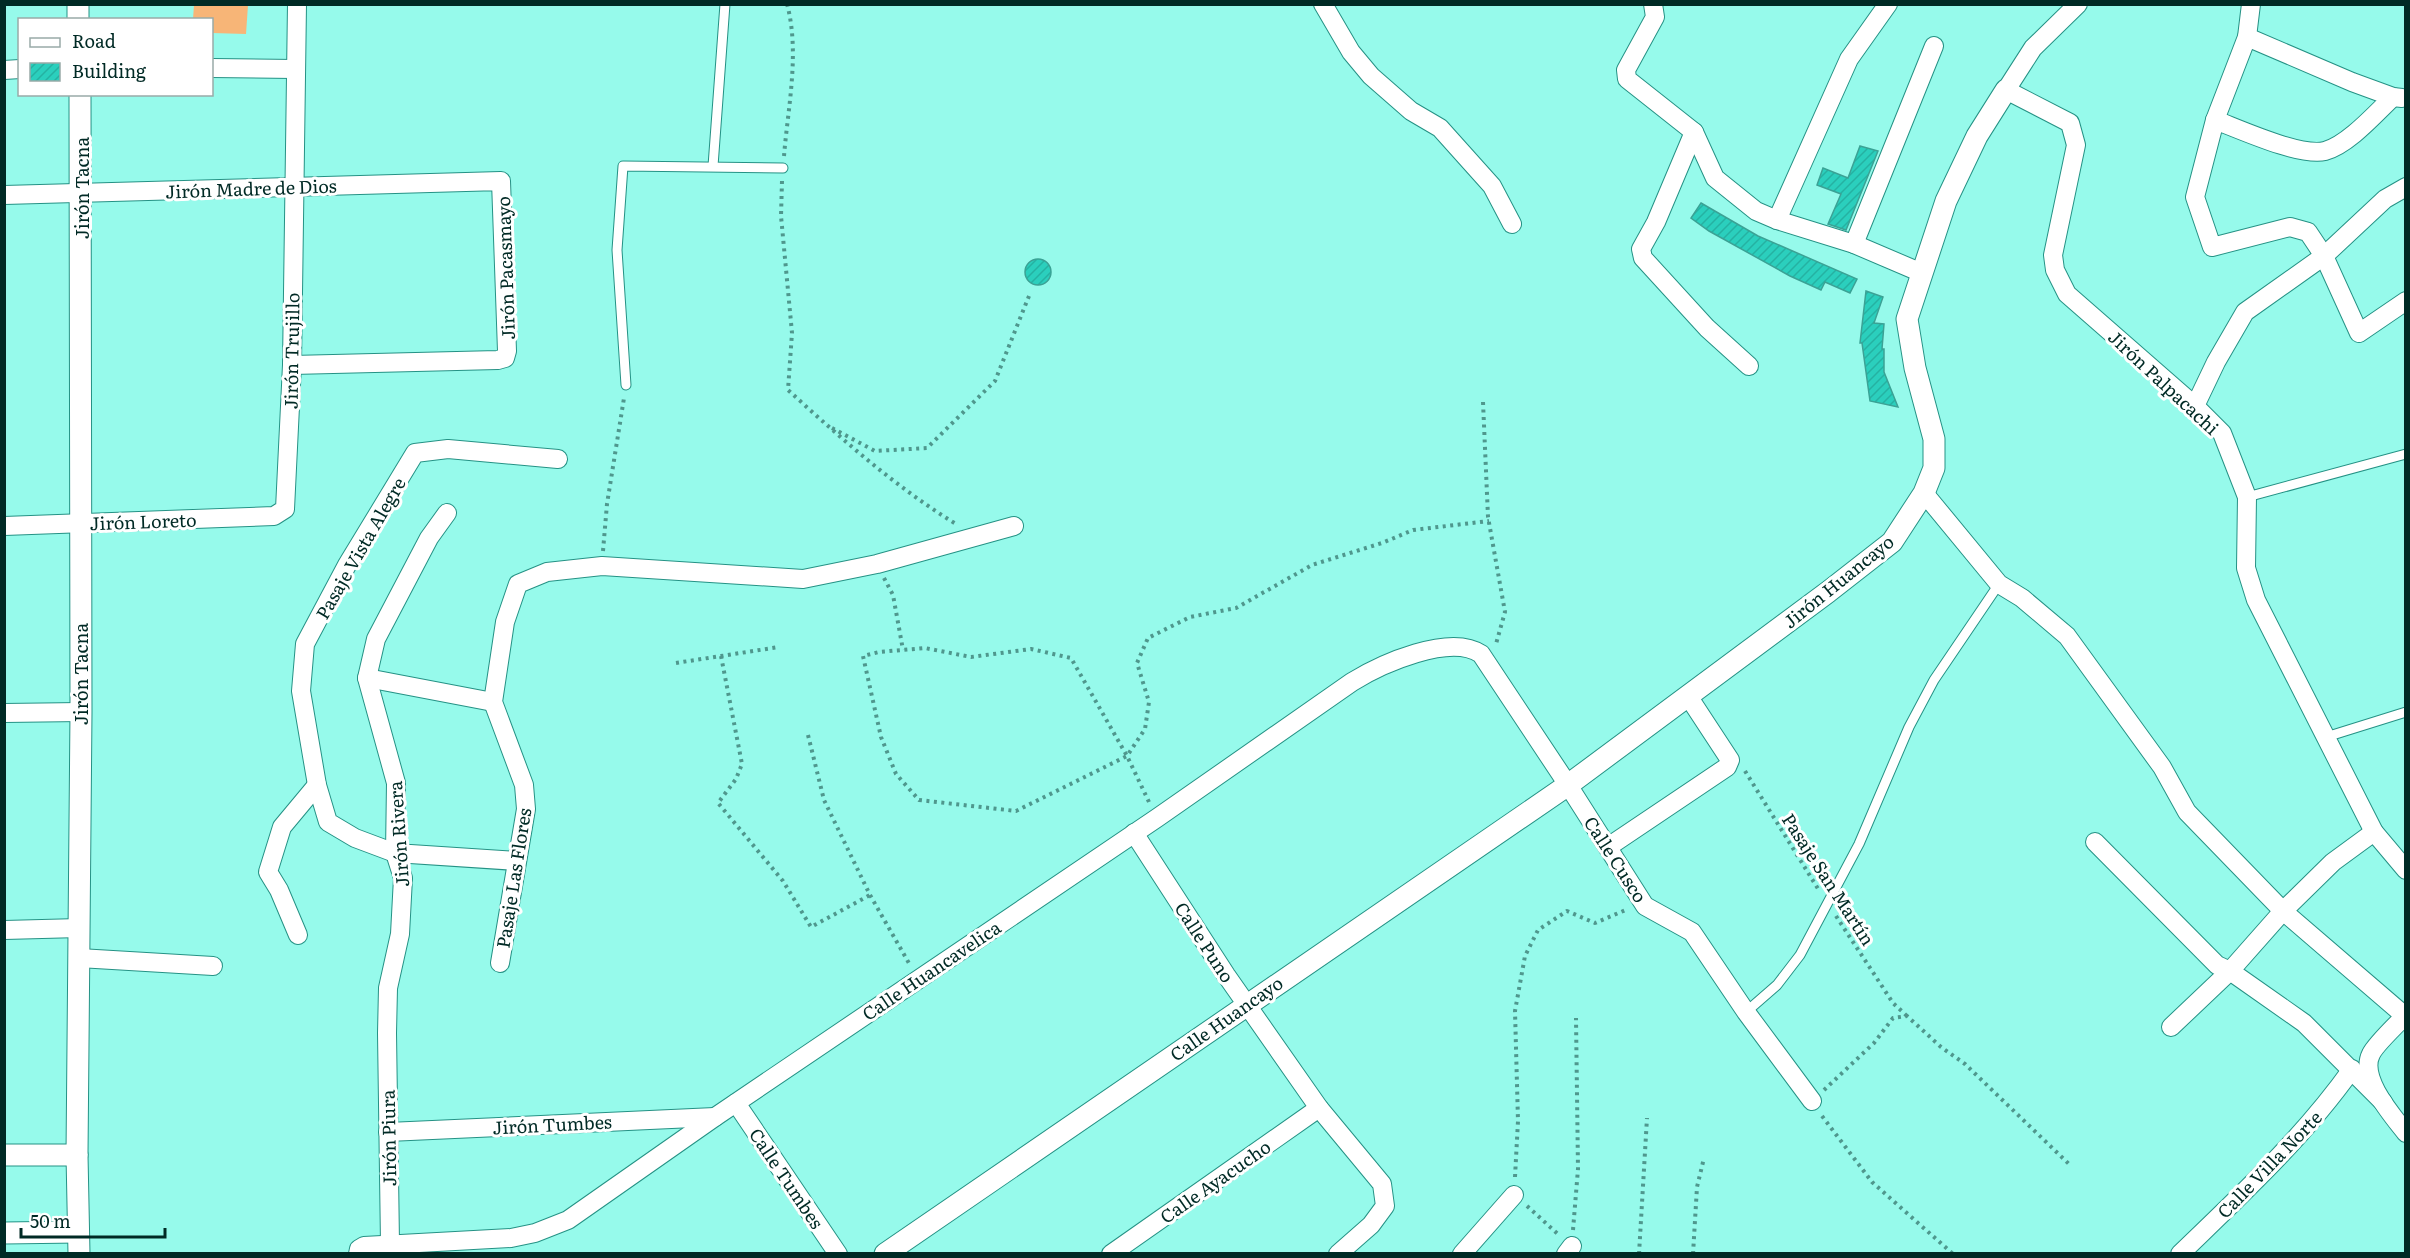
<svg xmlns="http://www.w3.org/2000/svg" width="2410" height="1258" font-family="Literata,serif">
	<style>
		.pitch { fill: #f7b577 }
		.building { fill: url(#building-hatch); stroke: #3ba295; stroke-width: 1.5 }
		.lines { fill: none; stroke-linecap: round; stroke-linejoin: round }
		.service-casing { stroke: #259285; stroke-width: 11 }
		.minor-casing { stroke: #259285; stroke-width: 20 }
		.tertiary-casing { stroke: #259285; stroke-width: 23 }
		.path { stroke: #4f978d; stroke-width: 4; stroke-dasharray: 3 4.5; stroke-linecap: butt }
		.service { stroke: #fff; stroke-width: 9 }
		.minor { stroke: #fff; stroke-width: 18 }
		.tertiary { stroke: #fff; stroke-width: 21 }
		.labels { text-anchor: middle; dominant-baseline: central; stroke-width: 6; stroke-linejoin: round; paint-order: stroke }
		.street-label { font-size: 18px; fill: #002a25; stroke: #fff }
	</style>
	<defs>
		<pattern id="building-hatch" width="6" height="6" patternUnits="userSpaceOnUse" patternTransform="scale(1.5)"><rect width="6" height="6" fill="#2bcfbd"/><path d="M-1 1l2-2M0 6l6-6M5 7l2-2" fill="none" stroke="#25b2a2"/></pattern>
	</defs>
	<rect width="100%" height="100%" fill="#96faeb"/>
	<polygon class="pitch" points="194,5 248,5 246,34 212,33 212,20 193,19"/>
	<g class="building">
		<polygon points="1860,146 1878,151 1846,230 1828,224 1841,194 1817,185 1823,168 1848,178"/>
		<polygon points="1701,203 1758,236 1857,279 1850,293 1825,282 1821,290 1790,276 1709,231 1691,218"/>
		<circle cx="1038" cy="272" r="13"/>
		<polygon points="1866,291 1883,297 1874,323 1884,324 1882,349 1884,349 1884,372 1898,407 1870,401 1862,343 1860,343"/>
	</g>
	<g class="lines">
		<g class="service-casing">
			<g id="service">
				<polyline points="713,166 725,4"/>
				<polyline points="626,385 617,250 623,166 783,168"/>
				<polyline points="2247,497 2406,454"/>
				<polyline points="2326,737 2406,712"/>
				<polyline points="1746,1012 1777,985 1800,955 1859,844 1909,727 1934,680 1999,584"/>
			</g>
		</g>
		<g class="minor-casing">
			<g id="minor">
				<polyline points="1323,4 1351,52 1371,76 1411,111 1440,128 1492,186 1512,224"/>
				<polyline points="1653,4 1655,17 1626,70 1627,79 1694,132 1715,178 1756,211 1777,220 1854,244 1922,273"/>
				<polyline points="2078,4 2033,48 2006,90 2070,123 2076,145 2053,255 2055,270 2067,294 2195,406 2222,433 2247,497 2246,568 2256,600 2374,832 2406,870"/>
				<polyline points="2251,4 2247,37 2215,120 2195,197 2212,247 2290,227 2308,232 2324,256 2359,333 2406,301"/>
				<polyline points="2247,37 2352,82 2393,97 2402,98"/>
				<polyline points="212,68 295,69"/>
				<polyline points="4,70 20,69"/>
				<path d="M2215,120C2239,129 2300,157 2325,151C2348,145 2376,113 2393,97"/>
				<polyline points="1694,132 1656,222 1641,249 1643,258 1707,328 1749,366"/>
				<polyline points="4,195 501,181 507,351 505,358 498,360 292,365"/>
				<polyline points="1777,220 1849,59 1888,4"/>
				<polyline points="1854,244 1934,46"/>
				<polyline points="2195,406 2216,362 2245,312 2324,256 2385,199 2406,187"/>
				<polyline points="1924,493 1999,584 2022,598 2067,636 2162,767 2187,812 2283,911 2405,1016"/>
				<polyline points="4,526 274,516 285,509 292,365 297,4"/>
				<polyline points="367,678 493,702"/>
				<polyline points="4,713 81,712"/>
				<polyline points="1134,833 1226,975 1319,1108 1382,1184 1385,1206 1371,1225 1338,1254"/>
				<polyline points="2095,842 2217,965 2230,971 2304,1023 2383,1102"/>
				<polyline points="1608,847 1727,767 1730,760 1688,696"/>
				<polyline points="516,861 395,853 355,838 328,822 317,785 301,691 305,644 347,565 415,453 448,449 558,459"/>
				<polyline points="4,930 80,928"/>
				<polyline points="298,935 279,890 268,872 282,827 317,785"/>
				<polyline points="79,958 213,966"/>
				<polyline points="500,963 526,809 524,785 493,702 505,622 518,584 547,572 602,566 803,579 877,564 1014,526"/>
				<path d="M2406,1015C2397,1024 2375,1045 2371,1054C2359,1078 2392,1115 2406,1133"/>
				<polyline points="2171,1027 2230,971 2283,911 2333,862 2374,832"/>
				<polyline points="736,1103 838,1254"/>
				<polyline points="388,1132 715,1117"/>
				<polyline points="390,1244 387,1033 388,988 400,934 403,878 395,853 396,783 367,678 376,639 429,538 447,513"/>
				<path d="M358,1254L359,1249L364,1246L511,1238L535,1233L568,1220L715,1117L1157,818L1352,682C1381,664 1450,633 1481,654L1568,785L1645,906L1692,932L1746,1012L1812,1101"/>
				<polyline points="1111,1254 1319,1108"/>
				<polyline points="1462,1254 1514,1195"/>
				<polyline points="1566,1254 1572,1246"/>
				<path d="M2180,1254C2241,1195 2303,1138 2352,1069"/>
			</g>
		</g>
		<g class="tertiary-casing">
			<g id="tertiary">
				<polyline points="78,4 78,20"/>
				<polyline points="4,1155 77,1155"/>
				<polyline points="4,1233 78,1232"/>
				<polyline points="79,1254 77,1155 81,712 80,94"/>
				<polyline points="885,1254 1568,785 1828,592 1892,542 1924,493 1934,468 1934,439 1915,368 1907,319 1946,201 1977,136 2006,90"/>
			</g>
		</g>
		<g class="path">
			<path d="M784,156C788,107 800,52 787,4"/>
			<path d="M782,181L781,216L792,333L788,390C842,439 894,486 956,524"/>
			<polyline points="1483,402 1488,517 1505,612 1496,644"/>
			<polyline points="832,428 875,451 927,448 995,381 1029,296"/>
			<polyline points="603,551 607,504 624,398"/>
			<polyline points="884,578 893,595 903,650"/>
			<polyline points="721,656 742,764 736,779 718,803 783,881 811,927 870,895"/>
			<polyline points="676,663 779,647"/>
			<polyline points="808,735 824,800 870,895 910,965"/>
			<polyline points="1745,771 1820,892"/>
			<polyline points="1149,802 1127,756 1071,658 1031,649 971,657 925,648 879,652 863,656 881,737 896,774 919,800 1016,811 1127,756 1145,729 1149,702 1137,663 1148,638 1190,617 1236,608 1312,565 1382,543 1413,530 1489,521"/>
			<polyline points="1836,916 1893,1003 1907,1016"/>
			<polyline points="1824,1090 1874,1043 1893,1018 1907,1016 1941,1047 1965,1064 2070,1165"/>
			<polyline points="1822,1116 1872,1182 1953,1254"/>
			<polyline points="1515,1177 1518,1121 1515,1011 1525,956 1538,930 1567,911 1595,923 1628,909"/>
			<polyline points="1527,1206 1559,1235"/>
			<polyline points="1573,1230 1578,1169 1576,1018"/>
			<polyline points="1639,1254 1647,1118"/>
			<polyline points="1693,1254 1697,1187 1704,1158"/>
		</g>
		<use href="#service" class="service"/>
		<use href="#minor" class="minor"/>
		<use href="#tertiary" class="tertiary"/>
	</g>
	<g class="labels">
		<g class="street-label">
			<text transform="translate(81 188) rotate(-90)">Jirón Tacna</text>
			<text transform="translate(251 188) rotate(-2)">Jirón Madre de Dios</text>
			<text transform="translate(505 268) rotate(-92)">Jirón Pacasmayo</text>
			<text transform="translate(291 351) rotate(-89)">Jirón Trujillo</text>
			<text transform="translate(2164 382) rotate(43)">Jirón Palpacachi</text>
			<text transform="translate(143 521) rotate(-2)">Jirón Loreto</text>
			<text transform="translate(360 548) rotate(-60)">Pasaje Vista Alegre</text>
			<text transform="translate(1838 581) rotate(-39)">Jirón Huancayo</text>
			<text transform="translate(80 674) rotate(-90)">Jirón Tacna</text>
			<text transform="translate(398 834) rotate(-94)">Jirón Rivera</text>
			<text transform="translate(1616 859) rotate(57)">Calle Cusco</text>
			<text transform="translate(513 878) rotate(-81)">Pasaje Las Flores</text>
			<text transform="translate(1829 879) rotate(57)">Pasaje San Martín</text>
			<text transform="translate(1205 942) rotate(57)">Calle Puno</text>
			<text transform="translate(931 970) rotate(-34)">Calle Huancavelica</text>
			<text transform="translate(1226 1018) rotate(-35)">Calle Huancayo</text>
			<text transform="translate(552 1124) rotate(-3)">Jirón Tumbes</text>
			<text transform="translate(388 1138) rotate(-91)">Jirón Piura</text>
			<text transform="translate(2269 1164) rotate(-46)">Calle Villa Norte</text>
			<text transform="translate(787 1178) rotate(56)">Calle Tumbes</text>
			<text transform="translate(1215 1181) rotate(-35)">Calle Ayacucho</text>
		</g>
	</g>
	<rect width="2410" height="1258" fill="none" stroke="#002a25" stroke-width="12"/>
	<rect x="18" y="18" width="195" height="78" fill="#ffffff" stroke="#99aaa8" stroke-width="1.5"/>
	<rect x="30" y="38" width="30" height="9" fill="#ffffff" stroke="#99aaa8" stroke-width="1.5"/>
	<text x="72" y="48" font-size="18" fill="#002a25">Road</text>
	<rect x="30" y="63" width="30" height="18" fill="url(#building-hatch)" stroke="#99aaa8" stroke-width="1.5"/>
	<text x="72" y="78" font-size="18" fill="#002a25">Building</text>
	<path d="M21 1228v9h144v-9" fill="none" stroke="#002a25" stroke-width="3"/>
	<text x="30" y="1228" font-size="18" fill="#002a25" stroke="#ffffff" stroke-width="4.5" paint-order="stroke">50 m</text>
</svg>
